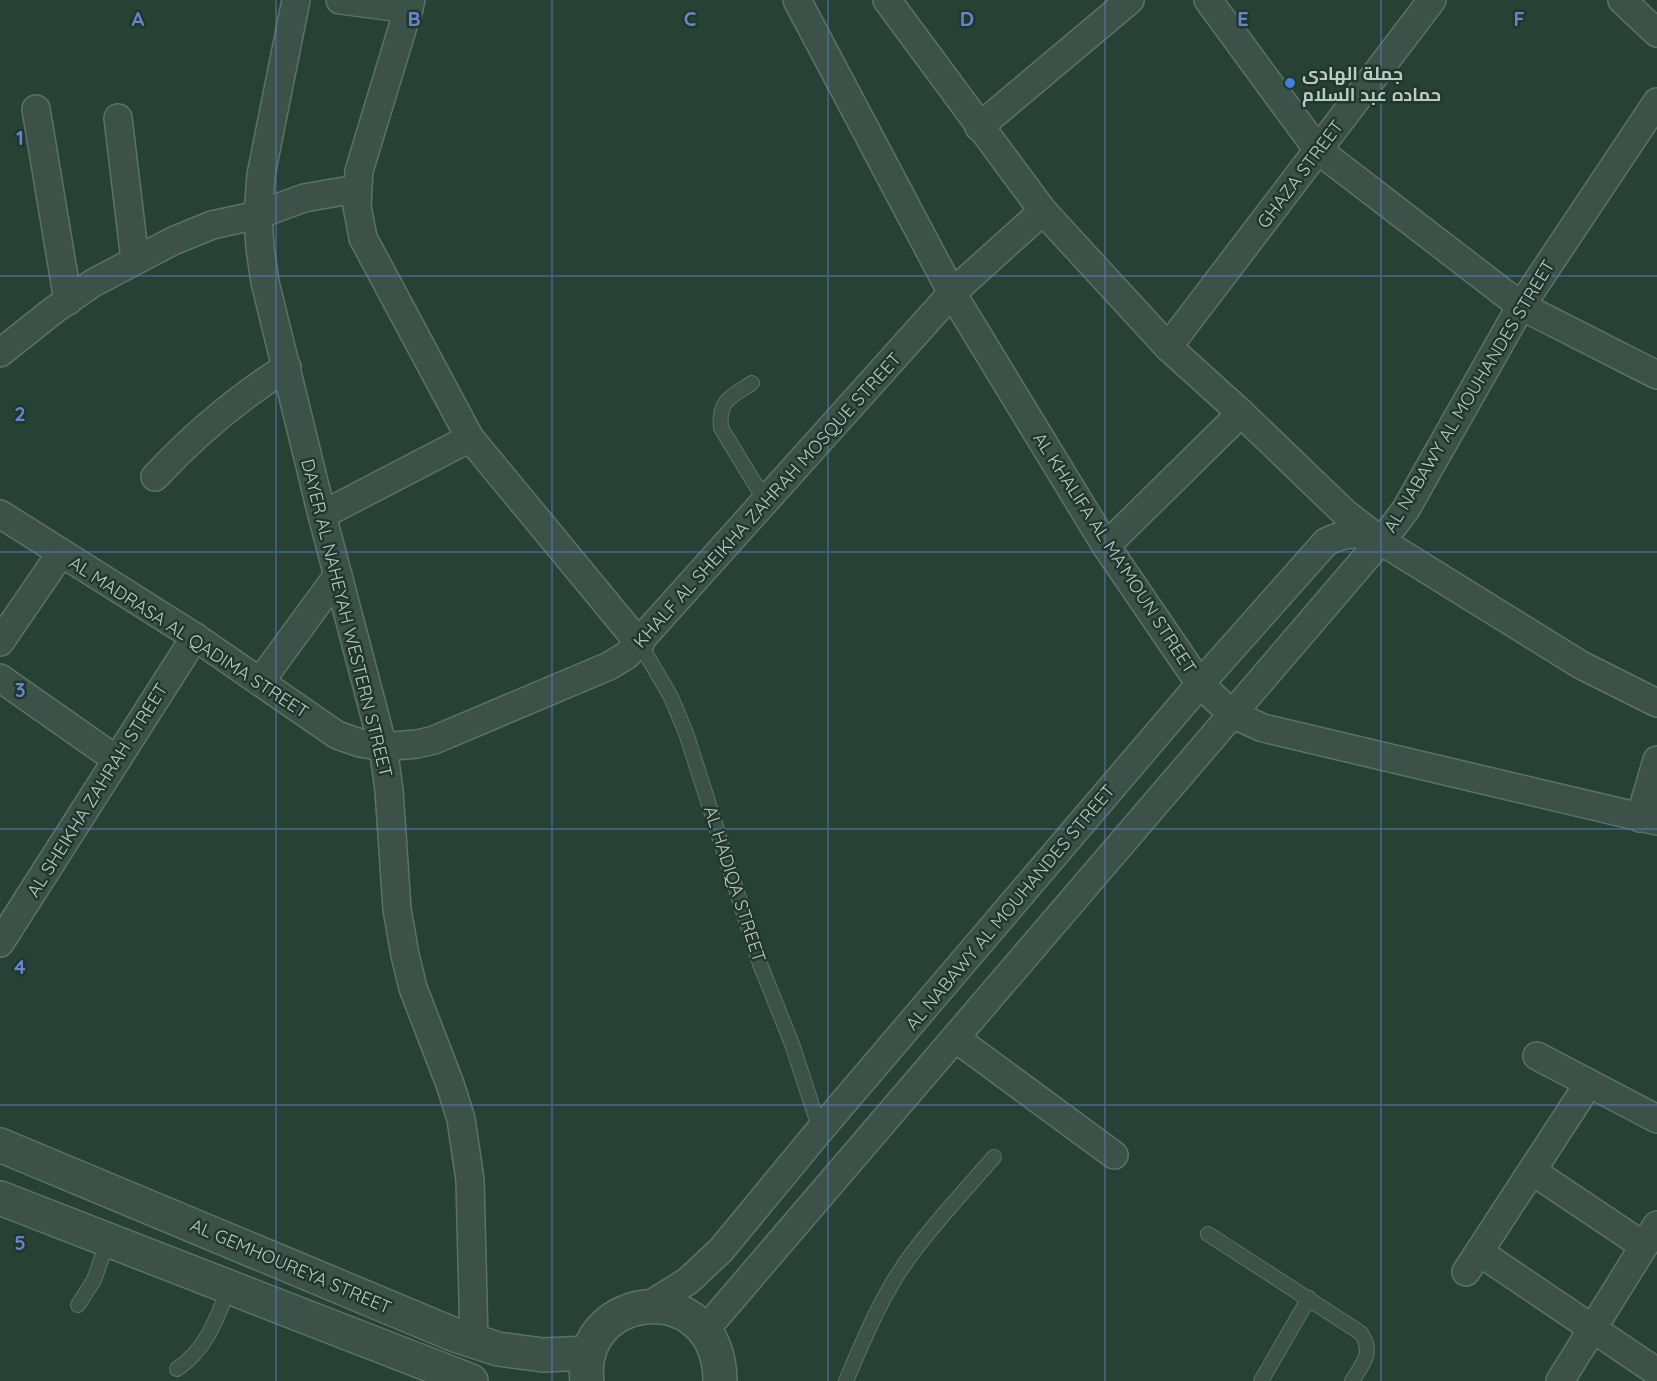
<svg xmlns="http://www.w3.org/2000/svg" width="1657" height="1381" font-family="Quicksand,Cairo,sans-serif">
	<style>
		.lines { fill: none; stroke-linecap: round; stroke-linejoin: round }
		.service-casing { stroke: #5d7168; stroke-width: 16 }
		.minor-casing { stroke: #5d7168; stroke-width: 30 }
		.tertiary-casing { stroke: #5d7168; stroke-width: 36 }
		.service { stroke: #3c5147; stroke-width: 14 }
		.minor { stroke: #3c5147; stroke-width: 27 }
		.tertiary { stroke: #3c5147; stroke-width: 33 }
		.grid { fill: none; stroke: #6386cf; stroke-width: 1.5; stroke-opacity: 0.55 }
		.shop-dot { fill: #3f7fe0; stroke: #21362c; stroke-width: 2 }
		.labels { text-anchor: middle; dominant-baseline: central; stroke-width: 5; stroke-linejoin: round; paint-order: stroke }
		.poi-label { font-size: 18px; font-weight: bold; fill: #b9cbc3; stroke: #21362c; text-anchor: start }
		.street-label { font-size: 18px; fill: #b9cbc3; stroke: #21362c }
		.grid-label { font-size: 20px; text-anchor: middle; font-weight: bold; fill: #6386cf; stroke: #21362c; stroke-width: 5; stroke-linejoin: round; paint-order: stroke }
	</style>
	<rect width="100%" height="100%" fill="#284135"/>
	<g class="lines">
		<g class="service-casing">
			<g id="service">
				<path d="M752,383C731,397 718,400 721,428L766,502"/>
				<polyline points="640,644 671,697 686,733 760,964 792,1044 820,1130"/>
				<path d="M1208,1234L1361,1333C1374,1353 1363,1363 1352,1381"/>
				<polyline points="78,1305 94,1280 108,1240"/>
				<path d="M177,1369C206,1350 217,1318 229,1287"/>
				<path d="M846,1381C865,1336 884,1290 914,1251C938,1219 967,1188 994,1157"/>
				<polyline points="1261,1381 1309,1298"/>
			</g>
		</g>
		<g class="minor-casing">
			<g id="minor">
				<polyline points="296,0 261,175 258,215 260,248 265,282 322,515 383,747 389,790 397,909 405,955 413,988 450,1084 461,1119 470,1180 474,1341"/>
				<polyline points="340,0 409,9"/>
				<polyline points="411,0 359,171 357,206 363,238 470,438 640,644"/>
				<polyline points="797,0 952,293 1106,546 1200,684 1232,714 1263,728 1657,821"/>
				<polyline points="887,0 1043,211 1168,347 1241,413 1345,513 1381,541 1581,665 1657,703"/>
				<polyline points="1208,0 1318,150 1521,306 1657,375"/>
				<polyline points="1622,0 1657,33"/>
				<polyline points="36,109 68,301"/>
				<polyline points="118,118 135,260"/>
				<polyline points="979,127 1130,0"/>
				<polyline points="1168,347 1432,0"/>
				<polyline points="0,353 54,310 93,283 173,241 212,225 258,215 304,198 356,189"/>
				<path d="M155,477C196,433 236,399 287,367"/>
				<polyline points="0,514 195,637 337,735 360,743 383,747 417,744 434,740 609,666 627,655 952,293 1043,211"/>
				<polyline points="322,515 470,438"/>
				<polyline points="1106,546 1241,413"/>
				<polyline points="0,642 61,553"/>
				<polyline points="0,678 117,760"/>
				<polyline points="260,682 338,575"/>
				<polyline points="1640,818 1657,760"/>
				<polyline points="0,943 195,637"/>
				<polyline points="955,1038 1114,1155"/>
				<polyline points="1537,1056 1657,1119"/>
				<polyline points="1532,1171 1644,1246"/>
				<polyline points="1479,1252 1657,1372"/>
				<polyline points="1466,1272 1589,1083"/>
				<path d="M648,1306L688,1281L721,1250L820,1130L1200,684L1326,542C1346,532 1361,531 1381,541"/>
				<polyline points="705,1330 1394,525 1406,509 1521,306 1657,102"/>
				<polyline points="1560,1381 1657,1225"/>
			</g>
		</g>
		<g class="tertiary-casing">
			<g id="tertiary">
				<polyline points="0,1145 455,1335 498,1349 543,1355 589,1353"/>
				<polyline points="0,1198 471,1381"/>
				<path d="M587,1381C576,1290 719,1274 720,1381"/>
			</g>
		</g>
		<use href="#service" class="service"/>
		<use href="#minor" class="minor"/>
		<use href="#tertiary" class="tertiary"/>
	</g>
	<path class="grid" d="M276,0V1381M552,0V1381M828,0V1381M1105,0V1381M1381,0V1381M0,276H1657M0,552H1657M0,829H1657M0,1105H1657"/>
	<circle class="shop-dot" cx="1290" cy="83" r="6"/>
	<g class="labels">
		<g class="poi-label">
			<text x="1302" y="73">جملة الهادى<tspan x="1302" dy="21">حماده عبد السلام</tspan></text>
		</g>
		<g class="street-label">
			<text transform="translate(1300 174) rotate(-53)">GHAZA STREET</text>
			<text transform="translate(1469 396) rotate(-59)">AL NABAWY AL MOUHANDES STREET</text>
			<text transform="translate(767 500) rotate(-48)">KHALF AL SHEIKHA ZAHRAH MOSQUE STREET</text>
			<text transform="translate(1115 553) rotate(57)">AL KHALIFA AL MA'MOUN STREET</text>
			<text transform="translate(347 618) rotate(76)">DAYER AL NAHEYAH WESTERN STREET</text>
			<text transform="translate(189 637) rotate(33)">AL MADRASA AL QADIMA STREET</text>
			<text transform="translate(97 790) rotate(-58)">AL SHEIKHA ZAHRAH STREET</text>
			<text transform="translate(735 884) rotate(72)">AL HADIQA STREET</text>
			<text transform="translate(1010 907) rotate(-50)">AL NABAWY AL MOUHANDES STREET</text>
			<text transform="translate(291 1266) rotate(23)">AL GEMHOUREYA STREET</text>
		</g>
	</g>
	<g class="grid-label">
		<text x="138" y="26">A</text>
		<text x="414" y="26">B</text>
		<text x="690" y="26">C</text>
		<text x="967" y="26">D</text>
		<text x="1243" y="26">E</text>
		<text x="1519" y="26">F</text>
		<text x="20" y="145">1</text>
		<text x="20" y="421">2</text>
		<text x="20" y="697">3</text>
		<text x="20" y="974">4</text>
		<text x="20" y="1250">5</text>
	</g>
</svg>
